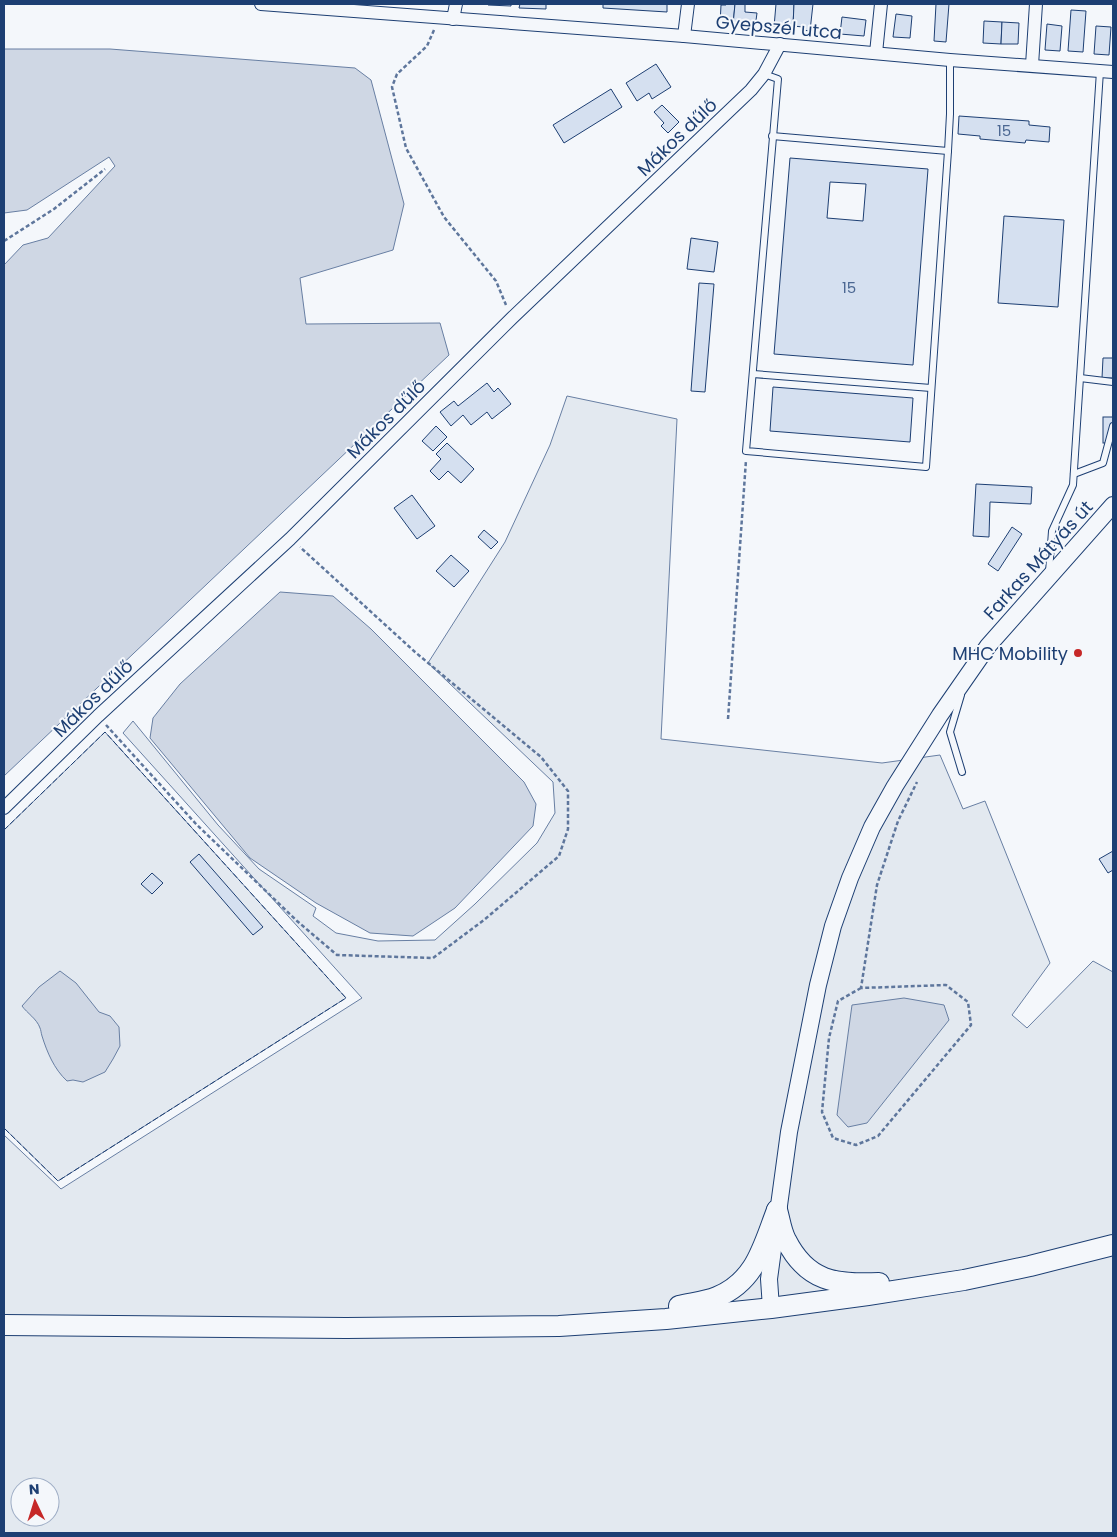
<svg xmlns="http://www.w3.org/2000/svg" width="1117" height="1537" font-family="Poppins,sans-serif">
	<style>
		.green { fill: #e3e9f0; stroke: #687fa3; fill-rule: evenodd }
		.water { fill: #cfd7e4; stroke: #687fa3 }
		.building { fill: #d5e0f0; stroke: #1d3f73; fill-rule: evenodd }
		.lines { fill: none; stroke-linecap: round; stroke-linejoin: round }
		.service-casing { stroke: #1d3f73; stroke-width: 8 }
		.minor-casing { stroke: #1d3f73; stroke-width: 14 }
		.tertiary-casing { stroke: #1d3f73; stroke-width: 18 }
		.primary-casing { stroke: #1d3f73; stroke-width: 22 }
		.path { stroke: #5e769c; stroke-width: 2.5; stroke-dasharray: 4 2.5; stroke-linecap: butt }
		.service { stroke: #f4f7fb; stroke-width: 6 }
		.minor { stroke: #f4f7fb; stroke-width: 12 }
		.tertiary { stroke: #f4f7fb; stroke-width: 16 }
		.primary { stroke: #f4f7fb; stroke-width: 20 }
		.fence { stroke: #1d3f73; stroke-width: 1; stroke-dasharray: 6 2.5; stroke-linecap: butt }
		.poi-dot { fill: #c62828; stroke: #f4f7fb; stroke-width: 2 }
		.labels { text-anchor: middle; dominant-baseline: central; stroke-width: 4; stroke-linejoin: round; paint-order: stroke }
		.number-label { font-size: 15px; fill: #4b6792 }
		.street-label { font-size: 18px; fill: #1d3f73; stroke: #f4f7fb }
		.poi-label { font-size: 18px; fill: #1d3f73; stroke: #f4f7fb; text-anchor: end }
	</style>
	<rect width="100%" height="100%" fill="#f4f7fb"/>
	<g class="green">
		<path d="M567,396L677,419L661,739L882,763L940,755L963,809L985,801L1050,963L1012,1015L1027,1028L1093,961L1113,972V1533H4V1135L61,1189L362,998L123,733L133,721L218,825L259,869L316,908L313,916L336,933L378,941L435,940L475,904L537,843L555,813L553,782L428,663L505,542L550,445ZM20,1487H50V1517H20Z"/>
		<polygon points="105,732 346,998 58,1181 4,1128 4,830"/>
	</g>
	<g class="water">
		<polygon points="4,49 110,49 355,68 371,80 404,204 393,250 300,278 306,324 440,323 449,355 4,776 4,265 23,245 48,238 115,166 109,157 27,210 4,213"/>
		<polygon points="280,592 333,596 371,629 524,782 536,804 533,826 455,908 413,936 370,933 316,903 250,858 150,738 153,718 180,684"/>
		<path d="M60,971L76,983L99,1012L110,1016L119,1027L120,1046L113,1059L105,1072L83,1082L73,1080L67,1081C54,1069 47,1052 42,1036C41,1033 41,1030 40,1028C37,1019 27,1013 22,1006L39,987Z"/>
		<polygon points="904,998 944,1005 949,1020 867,1123 848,1127 837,1115 852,1005"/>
	</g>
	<g class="building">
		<polygon points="488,4 511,4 511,6 488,5"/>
		<polygon points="520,4 546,4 546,9 519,8"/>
		<polygon points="603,4 667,4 667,12 603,8"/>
		<polygon points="726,4 735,4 733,25 720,24 721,5 726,5"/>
		<polygon points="735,4 745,4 745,12 757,13 755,28 733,25"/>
		<polygon points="776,4 794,4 793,26 782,25 782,28 774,27"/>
		<polygon points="794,4 813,4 810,31 802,30 803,27 793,26"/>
		<polygon points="936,4 949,4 946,42 934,41"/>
		<polygon points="1071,10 1086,11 1083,52 1068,51"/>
		<polygon points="896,14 912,16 910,38 893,37"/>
		<polygon points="842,17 866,20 864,36 840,34"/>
		<polygon points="984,21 1002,22 1001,44 983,43"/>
		<polygon points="1002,22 1019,23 1018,44 1001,44"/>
		<polygon points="1047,24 1062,26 1060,51 1045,50"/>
		<polygon points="1096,26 1111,27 1109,55 1094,54"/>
		<polygon points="656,64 671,87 652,99 649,93 637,101 626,83"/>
		<polygon points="611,89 622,107 564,143 553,125"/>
		<polygon points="662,105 679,122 668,133 661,126 664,123 654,112"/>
		<polygon points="959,116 1029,121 1029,125 1050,127 1049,142 1026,140 1025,143 980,139 980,136 958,134"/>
		<path d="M790,158L928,169L913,365L774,354ZM830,182L866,184L863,221L827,218Z"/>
		<polygon points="1004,216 1064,220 1058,307 998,303"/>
		<polygon points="691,238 718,242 714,272 687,269"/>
		<polygon points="699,283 714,284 705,392 691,391"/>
		<polygon points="1103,358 1113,358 1113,378 1102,378"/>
		<polygon points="487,383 494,392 498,388 511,404 492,419 487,412 471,425 463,415 451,426 440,412 454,401 458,406"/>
		<polygon points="773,387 913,398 910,442 770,431"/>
		<rect x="1103" y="417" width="10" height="26"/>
		<polygon points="436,426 447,437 433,451 422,441"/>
		<polygon points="447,443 474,469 461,483 448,471 439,480 430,471 441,459 436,454"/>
		<polygon points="976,484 1032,487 1031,504 990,502 989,537 973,536"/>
		<polygon points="412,495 435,526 417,539 394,508"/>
		<polygon points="1012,527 1022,534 998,571 988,564"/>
		<polygon points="484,530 498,542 491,549 478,537"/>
		<polygon points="451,555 469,571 454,587 436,571"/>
		<polygon points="1113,851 1113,870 1108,873 1099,859"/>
		<polygon points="199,854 263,927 253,935 190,862"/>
		<polygon points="152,873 163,883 152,894 141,884"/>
	</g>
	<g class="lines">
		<g class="service-casing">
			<g id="service">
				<polyline points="764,74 778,79 746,451 926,467 948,151 950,114 950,60"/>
				<polyline points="772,136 948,151"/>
				<polyline points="753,374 931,388"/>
				<polyline points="1080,378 1113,382"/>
				<polyline points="1074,474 1103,463 1113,426"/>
				<polyline points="1049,572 1052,531 1073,485 1100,71"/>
				<polyline points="961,695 950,732 962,772"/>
			</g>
		</g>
		<g class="minor-casing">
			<g id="minor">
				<polyline points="261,4 684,36 950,60 1113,72"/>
				<polyline points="453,19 456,4"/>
				<polyline points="684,36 688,4"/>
				<polyline points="876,53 881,4"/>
				<polyline points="1032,65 1036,4"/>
				<polyline points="4,808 98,716 290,539 512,318 751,90 764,74 780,44"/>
			</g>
		</g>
		<g class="tertiary-casing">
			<polyline id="tertiary" points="771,1308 769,1279 789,1132 818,985 833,926 850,878 872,827 895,786 940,715 988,646 1113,505"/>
		</g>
		<g class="primary-casing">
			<g id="primary">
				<path d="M777,1210C780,1220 781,1231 786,1240C807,1282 836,1285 879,1283"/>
				<path d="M679,1306C691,1303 705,1302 717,1297C756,1281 763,1246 777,1210"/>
				<polyline points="4,1325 346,1328 559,1326 666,1319 771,1308 868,1295 964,1280 1030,1266 1113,1245"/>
			</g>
		</g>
		<g class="path">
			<polyline points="434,30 427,46 397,74 392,87 406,148 444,217 496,281 506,305"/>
			<polyline points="4,241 54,209 105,169"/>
			<polyline points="728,719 746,460"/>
			<polyline points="106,725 196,824 297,921 337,955 433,958 484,920 559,856 568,829 568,791 541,757 415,652 300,547"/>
			<polyline points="861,988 838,1001 829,1038 822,1112 833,1138 856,1145 878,1136 971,1025 968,1002 946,985 861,988 877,885 898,821 917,782"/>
		</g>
		<use href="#service" class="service"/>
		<use href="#minor" class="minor"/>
		<use href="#tertiary" class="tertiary"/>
		<use href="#primary" class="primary"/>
		<polyline class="fence" points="4,830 105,732 346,998 58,1181 4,1128"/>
	</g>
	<circle class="poi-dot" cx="1078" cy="653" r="5"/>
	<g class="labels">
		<g class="number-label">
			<text x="1004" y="130">15</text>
			<text x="849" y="287">15</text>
		</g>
		<g class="street-label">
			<text transform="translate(779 27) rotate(5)">Gyepszél utca</text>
			<text transform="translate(677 137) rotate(-44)">Mákos dűlő</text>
			<text transform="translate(386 419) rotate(-45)">Mákos dűlő</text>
			<text transform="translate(1038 560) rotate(-48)">Farkas Mátyás út</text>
			<text transform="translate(93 698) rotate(-44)">Mákos dűlő</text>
		</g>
		<g class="poi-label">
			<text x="1068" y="653">MHC Mobility</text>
		</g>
	</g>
	<rect width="1117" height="1537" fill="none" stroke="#1d3f73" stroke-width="10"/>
	<g transform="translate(35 1502) rotate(356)"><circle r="24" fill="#f4f7fb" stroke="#9eadc5"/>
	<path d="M0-4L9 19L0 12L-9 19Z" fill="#c62828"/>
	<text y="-8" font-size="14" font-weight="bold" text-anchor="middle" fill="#1d3f73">N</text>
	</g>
</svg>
